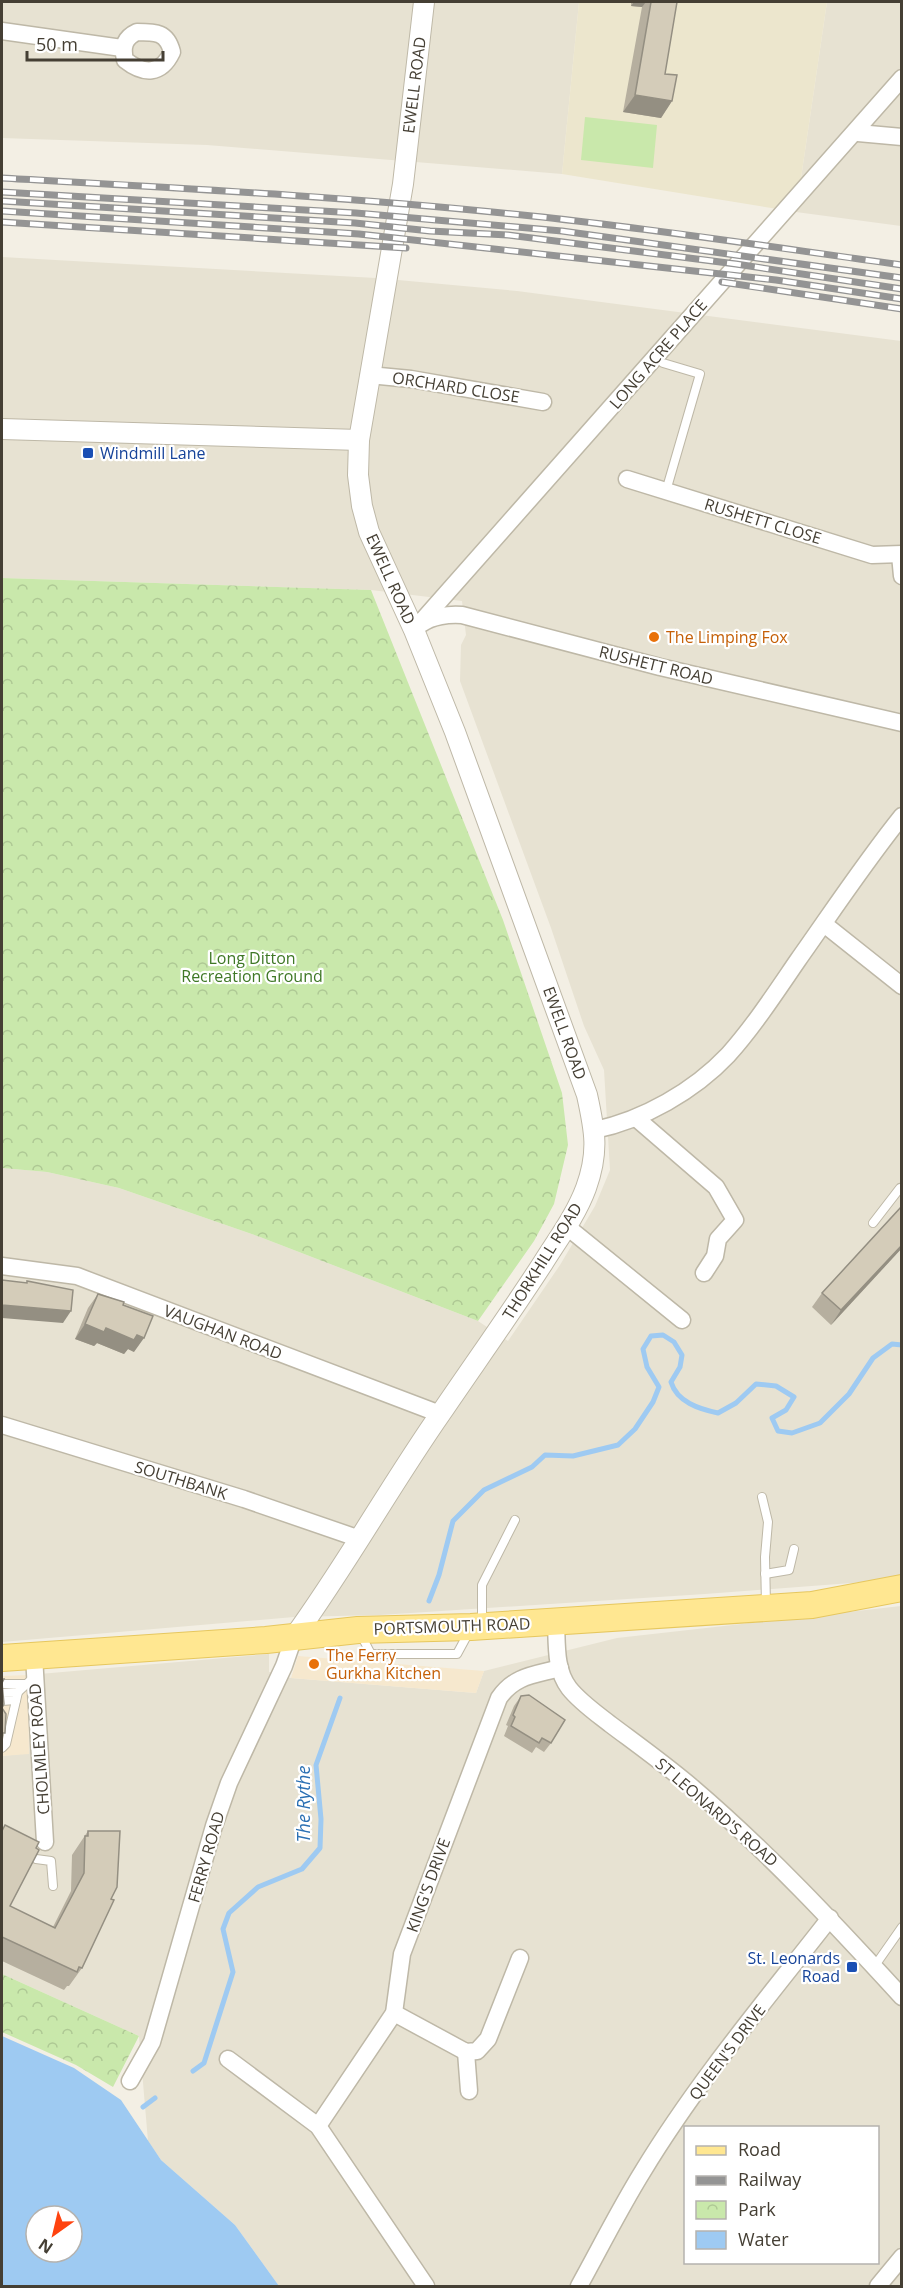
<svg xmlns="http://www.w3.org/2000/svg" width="903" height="2288" font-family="'Open Sans',sans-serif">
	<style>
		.residential { fill: #e7e2d2; fill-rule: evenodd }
		.commercial { fill: #f6e8ce }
		.education { fill: #ece6cd }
		.grass { fill: #c9e8ab }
		.park { fill: url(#park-crowns) }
		.water { fill: #9ecaf2; fill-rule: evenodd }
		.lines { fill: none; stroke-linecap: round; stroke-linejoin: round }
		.stream { stroke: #9ecaf2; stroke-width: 5 }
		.service-casing { stroke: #beb8a7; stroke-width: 10 }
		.minor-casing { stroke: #beb8a7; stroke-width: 19 }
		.tertiary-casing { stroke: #beb8a7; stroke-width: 22 }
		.primary-casing { stroke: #e6c75f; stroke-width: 28 }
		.service { stroke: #fff; stroke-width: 8 }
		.minor { stroke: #fff; stroke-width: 16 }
		.tertiary { stroke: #fff; stroke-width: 20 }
		.primary { stroke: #ffe791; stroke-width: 26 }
		.rail-casing { stroke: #949494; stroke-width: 7 }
		.rail { stroke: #fff; stroke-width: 4.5; stroke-dasharray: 14; stroke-linecap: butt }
		.wall { fill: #b6af9f }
		.shaded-wall { fill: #948f82 }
		.building { fill: #d4ccb9; stroke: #948f82; stroke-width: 1.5 }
		.transit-dot { fill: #1a4fb4; stroke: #fff; stroke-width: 2 }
		.food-dot { fill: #e8710a; stroke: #fff; stroke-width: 2 }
		.labels { text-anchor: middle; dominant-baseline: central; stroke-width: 4.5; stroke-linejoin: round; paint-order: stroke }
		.street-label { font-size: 16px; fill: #453f34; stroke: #fff }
		.transit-label { font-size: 16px; fill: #164399; stroke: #fff; text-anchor: start }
		.food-label { font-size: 16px; fill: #c56008; stroke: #fff; text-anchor: start }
		.park-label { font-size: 16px; fill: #3f7826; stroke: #fff }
		.water-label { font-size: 18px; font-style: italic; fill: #2b70b3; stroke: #fff }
	</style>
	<defs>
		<pattern id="park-crowns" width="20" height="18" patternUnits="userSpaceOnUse" patternTransform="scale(1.5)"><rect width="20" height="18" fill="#c9e8ab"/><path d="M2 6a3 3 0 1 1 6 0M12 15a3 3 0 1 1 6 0" fill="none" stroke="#aec894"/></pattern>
	</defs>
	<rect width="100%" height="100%" fill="#f3efe4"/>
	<g class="residential">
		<polygon points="2,2 579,2 562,174 207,145 2,138"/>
		<polygon points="827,2 901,2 901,226 796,212"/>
		<polygon points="2,257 376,278 517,291 901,341 901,1576 878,1581 705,1594 380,1615 294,1617 2,1642 2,1168 47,1172 119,1188 260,1237 478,1321 508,1341 560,1265 595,1206 610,1170 604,1070 584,1026 551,928 460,681 461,645 466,635 462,601 371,590 2,578"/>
		<path d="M901,1606V2286H279L235,2225L161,2160L148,2141L139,2036L2,1974V1756L29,1753L28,1675L269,1654V1672L291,1678L476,1693L484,1671L617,1638ZM686,2128H878V2262H686Z"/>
	</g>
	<g class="commercial">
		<polygon points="298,1656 484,1671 476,1693 291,1678"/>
		<polygon points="28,1675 29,1754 2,1756 2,1676"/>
	</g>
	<polygon class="education" points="579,2 827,2 796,212 562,174"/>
	<polygon class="grass" points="585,117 657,125 653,168 581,160"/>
	<g class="park">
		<polygon points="2,578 371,590 503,920 562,1093 568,1145 554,1204 534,1241 478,1321 260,1237 119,1188 47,1172 2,1168"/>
		<polygon points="2,1974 139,2036 113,2087 76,2065 2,2032"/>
	</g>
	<path class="water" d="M2,2036L74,2068L121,2100L161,2160L235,2225L279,2286H2ZM36,2216H72V2252H36Z"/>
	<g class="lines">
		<g class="stream">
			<path d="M429,1601L439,1575L453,1521L484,1490L532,1467L545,1455L573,1456L618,1445L635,1429L653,1402L659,1387L647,1367L643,1349L651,1336L663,1335L674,1342L682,1355L680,1367L671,1382C677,1402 699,1409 718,1413L736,1403L756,1384L776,1386L794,1397L786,1410L772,1418L778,1431L792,1433L820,1423L849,1394L873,1358L892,1344L902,1345"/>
			<polyline points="193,2071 204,2063 233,1972 223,1929 229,1913 258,1887 302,1869 320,1848 321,1819 316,1765 340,1698"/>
			<polyline points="143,2107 155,2098"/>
		</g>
		<g class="service-casing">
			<g id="service">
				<polyline points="663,363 700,374 666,491"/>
				<polyline points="873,1223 900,1188 902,1189"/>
				<polyline points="762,1497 768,1522 765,1557 766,1605"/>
				<polyline points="765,1574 789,1570 794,1549"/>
				<polyline points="482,1622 482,1585 515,1520"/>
				<polyline points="361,1635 371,1654 457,1654 470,1630"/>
				<polyline points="2,1684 26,1684"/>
				<polyline points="2,1693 18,1692 34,1677"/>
				<polyline points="2,1701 16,1700"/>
				<polyline points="2,1748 6,1744 18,1692"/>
				<polyline points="27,1853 36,1859 51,1861 53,1886"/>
				<polyline points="874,1967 902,1927"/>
			</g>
		</g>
		<g class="minor-casing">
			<g id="minor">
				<polyline points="2,31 122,48"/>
				<path d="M137,32C156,32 167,32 172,52C161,75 144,75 125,60C122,47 124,38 137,32Z"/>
				<polyline points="858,133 902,137"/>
				<polyline points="369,375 411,379 543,402"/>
				<polyline points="627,479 872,555 902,554"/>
				<polyline points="900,555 902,576"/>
				<path d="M421,624C432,616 449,614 462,615L660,667L902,723"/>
				<polyline points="414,630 902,78"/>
				<polyline points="824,924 902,986"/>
				<polyline points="636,1118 716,1187 735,1220 718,1239 715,1256 704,1273"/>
				<path d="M595,1130C643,1120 694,1091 728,1055C754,1026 776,992 798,960C832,912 865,862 902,816"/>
				<polyline points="566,1226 682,1320"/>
				<polyline points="2,1266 77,1276 440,1414"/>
				<polyline points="2,1425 244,1499 360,1539"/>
				<path d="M556,1622C557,1644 555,1670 569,1688C580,1702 596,1713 610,1724C638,1745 666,1765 693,1788C768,1852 835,1924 902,1997"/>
				<polyline points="34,1656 45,1842"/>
				<polyline points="394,2013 466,2052 477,2051 488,2039 520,1958"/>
				<polyline points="466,2052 469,2091"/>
				<polyline points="228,2059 318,2126 426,2286"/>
				<polyline points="130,2081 152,2042 214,1826 229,1783 284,1666 294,1637"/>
				<path d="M318,2126L394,2013L402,1954L499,1698C515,1675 535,1675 560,1668"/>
				<path d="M579,2286C600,2248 620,2208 643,2171C697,2082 766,2000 830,1918"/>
				<polyline points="878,2286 902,2257"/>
			</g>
		</g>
		<g class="tertiary-casing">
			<g id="tertiary">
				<polyline points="2,429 359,440"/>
				<path d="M294,1637C347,1564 390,1486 441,1413C475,1363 510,1314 543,1263C558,1239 576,1215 586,1188C599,1152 595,1131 587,1095L455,732L414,630L369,532L362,506L358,475L359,440L403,184L424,2"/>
			</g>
		</g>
		<g class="primary-casing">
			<polyline id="primary" points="2,1658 266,1640 358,1630 471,1627 812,1605 902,1588"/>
		</g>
		<use href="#service" class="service"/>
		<use href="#minor" class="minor"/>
		<use href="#tertiary" class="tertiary"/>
		<use href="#primary" class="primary"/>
		<g class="rail-casing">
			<g id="rail">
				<path d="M2,178C178,188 356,197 532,216C656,229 778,248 902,265"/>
				<polyline points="2,192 356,213 562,231 902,278"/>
				<polyline points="2,201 355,223 430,231 508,235 736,264 902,289"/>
				<polyline points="2,211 359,234 776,280 902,299"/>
				<polyline points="2,222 406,248"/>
				<polyline points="722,282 902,309"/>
			</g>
		</g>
		<use href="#rail" class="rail"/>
	</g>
	<g class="wall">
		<polygon points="631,2 677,2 665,74 672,101 661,118 623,112 642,7 631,6"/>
		<polygon points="902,1248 831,1325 812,1307 822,1293"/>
		<polygon points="98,1294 123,1305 134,1352 128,1349 124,1354 97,1343 94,1346 75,1339 88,1308"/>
		<polygon points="521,1696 551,1743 544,1752 536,1747 532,1753 504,1736 508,1726 506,1725 514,1706"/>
		<polygon points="2,1831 10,1906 53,1927 71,1891 72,1855 88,1831 111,1899 82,1968 69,1986 67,1986 64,1990 2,1961"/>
	</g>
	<g class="shaded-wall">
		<polygon points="634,2 646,2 642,7 631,6"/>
		<polygon points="635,95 672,101 661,118 623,112"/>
		<polygon points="902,1245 902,1248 831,1325 841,1310"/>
		<polygon points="2,1305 71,1311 63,1323 2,1318"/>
		<polygon points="85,1324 137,1335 144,1338 134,1352 128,1349 124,1354 97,1343 94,1346 75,1339"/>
	</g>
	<g class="building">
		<polygon points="651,2 677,2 665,74 677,75 672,101 635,95"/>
		<polygon points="902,1206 902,1245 841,1310 822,1293"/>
		<polygon points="2,1280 27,1283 27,1281 73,1290 71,1311 2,1305"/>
		<polygon points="98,1294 124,1302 123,1305 153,1316 144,1338 137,1335 134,1340 106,1328 104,1332 85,1324"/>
		<polygon points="2,1679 4,1679 2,1683 4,1704 2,1708 6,1714 5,1733 2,1733"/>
		<polygon points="529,1695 565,1720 551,1743 542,1738 539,1743 511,1726 515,1717 513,1715 521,1696"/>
		<polygon points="5,1825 39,1842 36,1848 39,1850 10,1906 55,1928 84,1873 85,1836 88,1836 88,1831 120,1831 117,1887 111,1899 114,1900 82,1968 79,1967 77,1972 2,1937 2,1831"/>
	</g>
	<g class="transit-dot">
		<rect x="82" y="447" width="12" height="12" rx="3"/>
		<rect x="846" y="1961" width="12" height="12" rx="3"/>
	</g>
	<g class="food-dot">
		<circle cx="654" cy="637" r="6"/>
		<circle cx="314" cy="1664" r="6"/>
	</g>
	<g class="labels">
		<g class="street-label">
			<text transform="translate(414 85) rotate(-83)">EWELL ROAD</text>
			<text transform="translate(658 354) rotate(-49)">LONG ACRE PLACE</text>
			<text transform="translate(456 387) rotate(9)">ORCHARD CLOSE</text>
			<text transform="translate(763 521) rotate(17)">RUSHETT CLOSE</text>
			<text transform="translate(391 579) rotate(66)">EWELL ROAD</text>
			<text transform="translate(656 665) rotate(14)">RUSHETT ROAD</text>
			<text transform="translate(565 1033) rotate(70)">EWELL ROAD</text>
			<text transform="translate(542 1261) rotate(-58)">THORKHILL ROAD</text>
			<text transform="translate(223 1332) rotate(21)">VAUGHAN ROAD</text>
			<text transform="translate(181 1480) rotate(17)">SOUTHBANK</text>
			<text transform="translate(452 1626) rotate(-2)">PORTSMOUTH ROAD</text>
			<text transform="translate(39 1749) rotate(-94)">CHOLMLEY ROAD</text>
			<text transform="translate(717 1812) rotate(41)">ST LEONARD'S ROAD</text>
			<text transform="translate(206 1857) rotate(-74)">FERRY ROAD</text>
			<text transform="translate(428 1885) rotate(-70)">KING'S DRIVE</text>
			<text transform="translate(727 2052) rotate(-53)">QUEEN'S DRIVE</text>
		</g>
		<g class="transit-label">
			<text x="100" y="453">Windmill Lane</text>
			<text x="840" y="1958" text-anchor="end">St. Leonards<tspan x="840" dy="18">Road</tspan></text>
		</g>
		<g class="food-label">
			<text x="666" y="637">The Limping Fox</text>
			<text x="326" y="1655">The Ferry<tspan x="326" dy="18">Gurkha Kitchen</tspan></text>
		</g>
		<g class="park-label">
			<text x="252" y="958">Long Ditton<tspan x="252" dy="18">Recreation Ground</tspan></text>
		</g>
		<g class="water-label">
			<text transform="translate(303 1804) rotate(-90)">The Rythe</text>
		</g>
	</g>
	<rect width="903" height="2288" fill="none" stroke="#453f34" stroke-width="6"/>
	<rect x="684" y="2126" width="195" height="138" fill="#ffffff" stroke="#b5b2ae" stroke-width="1.5"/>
	<rect x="696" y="2146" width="30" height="9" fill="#ffe791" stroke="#b5b2ae" stroke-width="1.5"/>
	<text x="738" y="2156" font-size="18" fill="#453f34">Road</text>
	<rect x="696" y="2176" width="30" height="9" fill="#949494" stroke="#b5b2ae" stroke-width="1.5"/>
	<text x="738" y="2186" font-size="18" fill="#453f34">Railway</text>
	<rect x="696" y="2201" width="30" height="18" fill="url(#park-crowns)" stroke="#b5b2ae" stroke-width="1.5"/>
	<text x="738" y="2216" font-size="18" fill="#453f34">Park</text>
	<rect x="696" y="2231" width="30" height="18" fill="#9ecaf2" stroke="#b5b2ae" stroke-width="1.5"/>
	<text x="738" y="2246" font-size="18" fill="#453f34">Water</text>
	<g transform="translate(54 2234) rotate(214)"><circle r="28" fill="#ffffff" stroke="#b5b2ae" stroke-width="1.5"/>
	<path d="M0-4.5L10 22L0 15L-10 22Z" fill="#ff430f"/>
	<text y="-9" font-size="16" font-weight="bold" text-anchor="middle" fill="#453f34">N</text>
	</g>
	<path d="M27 51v9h136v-9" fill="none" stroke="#453f34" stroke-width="3"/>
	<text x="36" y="51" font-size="18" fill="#453f34" stroke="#ffffff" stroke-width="4.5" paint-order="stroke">50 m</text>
</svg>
